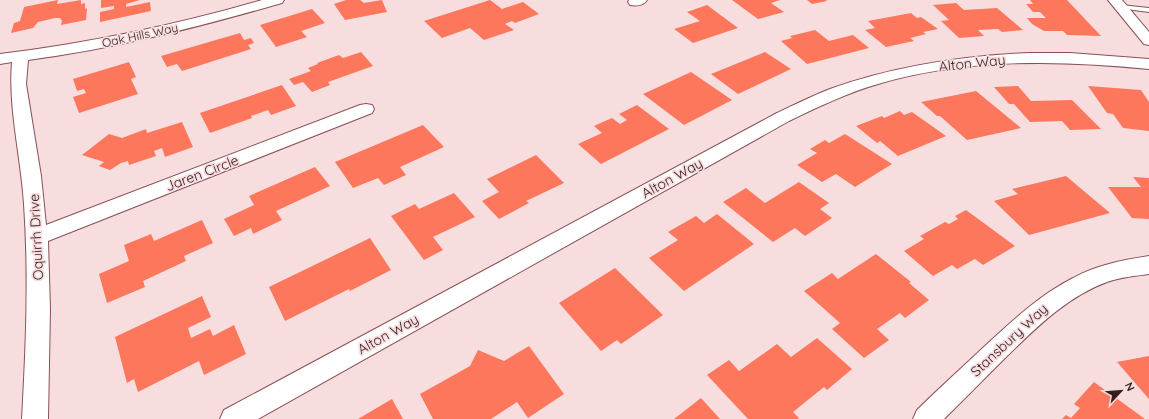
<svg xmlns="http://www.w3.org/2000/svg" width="1149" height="419" font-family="Quicksand,sans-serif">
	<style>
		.building { fill: #fd775d }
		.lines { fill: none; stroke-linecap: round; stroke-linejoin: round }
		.service-casing { stroke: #884f56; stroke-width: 2 }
		.minor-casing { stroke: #884f56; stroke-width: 2 }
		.service { fill: #fff; fill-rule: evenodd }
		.minor { fill: #fff; fill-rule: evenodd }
		.labels { text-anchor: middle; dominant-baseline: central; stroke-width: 3.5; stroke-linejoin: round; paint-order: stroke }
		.far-street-label { font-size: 12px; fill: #351d20; stroke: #f8dddf }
		.street-label { font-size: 14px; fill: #351d20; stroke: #f8dddf }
	</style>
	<rect width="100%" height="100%" fill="#f8dddf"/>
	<g class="building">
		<polygon points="58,0 57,4 81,0 81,4 85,3 85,9 87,8 86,20 61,25 62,21 60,18 55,18 38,22 33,28 11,33 14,23 20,21 24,7"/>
		<polygon points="101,0 140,0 126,4 126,7 150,2 151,11 100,22 100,12 114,9 114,6 101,8"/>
		<polygon points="346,0 360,0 364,3 382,0 387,12 345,20 334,4"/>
		<polygon points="490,0 502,9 523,2 539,14 515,23 512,21 505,24 514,30 484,40 470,28 442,38 424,21"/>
		<polygon points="732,0 780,0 771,3 784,12 758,19"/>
		<polygon points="807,0 826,0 827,1 812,4"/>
		<polygon points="1030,0 1067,0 1101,36 1067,35 1063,31 1044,31 1032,24 1027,18 1046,18 1040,12 1033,12 1026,4 1033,4"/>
		<polygon points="956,3 964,10 997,8 1023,30 1002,32 998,29 978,30 984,36 959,38 941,21 949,20 933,5"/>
		<polygon points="707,5 738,28 693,43 674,29 700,21 687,12"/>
		<polygon points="312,9 325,23 301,31 307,37 276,47 260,25"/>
		<polygon points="911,13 917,18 921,17 938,29 923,32 926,34 910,38 914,41 886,47 865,30 875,28 868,21"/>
		<polygon points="815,30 829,41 853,35 869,48 807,64 781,41 792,38 790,36"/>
		<polygon points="240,33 244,40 251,38 254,43 248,45 251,49 182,71 177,64 167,67 161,56"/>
		<polygon points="361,52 373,66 328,82 330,85 312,92 303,82 294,85 289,79 311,71 308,68 318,64 317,63 339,55 343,58"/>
		<polygon points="765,52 791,69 738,94 711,74"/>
		<polygon points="129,62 136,77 131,79 138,94 79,113 73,97 86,93 84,89 77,91 73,79"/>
		<polygon points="691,72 732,100 684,125 643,94"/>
		<polygon points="282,85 296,106 271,115 268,110 251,116 252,118 210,133 200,113"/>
		<polygon points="1018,86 1031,101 1072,100 1101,129 1070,130 1062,121 1030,122 1014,104 1009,104 994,87"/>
		<polygon points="1088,86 1141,90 1149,102 1149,131 1123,128 1113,114 1107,113"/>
		<polygon points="976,91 1021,128 967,140 940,116 937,116 921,102"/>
		<polygon points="637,105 669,129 601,164 578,144 602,133 594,126 612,118 620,124 627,120 619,114"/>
		<polygon points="900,111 904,115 912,112 946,136 898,156 880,141 877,143 856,126 882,116 884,118"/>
		<polygon points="182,122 193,147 165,157 162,148 154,151 156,156 129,165 128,161 121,163 110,170 99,166 104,162 82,155 109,134 122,138 146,129 147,133"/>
		<polygon points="423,125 444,147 400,167 406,175 384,185 378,178 353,188 335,162"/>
		<polygon points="845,134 892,164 855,187 836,174 822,182 797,165 817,153 810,149 825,140 829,143"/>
		<polygon points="536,155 564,183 526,201 529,203 499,219 482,201 499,192 487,179"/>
		<polygon points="315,167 330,186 276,211 282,220 253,234 251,228 234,236 224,219 254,205 249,196"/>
		<polygon points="1066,176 1110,213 1029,235 994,201 1018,194 1012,189"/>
		<polygon points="1133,177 1149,178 1149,219 1132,218 1108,187 1141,187"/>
		<polygon points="799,182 829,203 820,209 832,218 805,236 795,228 773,242 723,202 746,188 765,203"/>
		<polygon points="454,193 475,217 433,237 443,250 424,260 391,216 415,204 419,209"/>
		<polygon points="966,210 1015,246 983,265 975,259 957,269 952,265 933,276 904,251 924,239 920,236 945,222 949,224 958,219 955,216"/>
		<polygon points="717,214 754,244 684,291 649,258 678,240 668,232 696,216 704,223"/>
		<polygon points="202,220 213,243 184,256 186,261 143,281 145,287 107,303 99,274 129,261 124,245 151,234 154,241"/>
		<polygon points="370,238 391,270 350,291 349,289 285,321 269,287"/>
		<polygon points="876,254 911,282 909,283 929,300 905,318 900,313 877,329 889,340 864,358 832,329 840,323 804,291 832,273 838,279"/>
		<polygon points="615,268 663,315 621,344 617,340 601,351 559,303"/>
		<polygon points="202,296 211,317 188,328 191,338 210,329 213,336 234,325 246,354 204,375 199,361 138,392 134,379 127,383 115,337"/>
		<polygon points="817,338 852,369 827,390 824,387 793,412 799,418 798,419 748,419 707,375 729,360 739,371 777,344 791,357"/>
		<polygon points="529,346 564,394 528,418 517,402 491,419 433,419 420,394 470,366 478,350 504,361"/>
		<polygon points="1149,356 1149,399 1117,362"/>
		<polygon points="1094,382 1145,419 1062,419 1066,415 1071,418 1080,408 1074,404"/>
		<polygon points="701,398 720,419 674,419"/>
		<polygon points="392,399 403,419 358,419"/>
	</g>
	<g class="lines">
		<g class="service-casing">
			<polygon id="service" points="1121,5 1149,8 1149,12 1119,8 1119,6"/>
		</g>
		<g class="minor-casing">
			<g id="minor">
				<path d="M262,0H284L282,3C198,27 114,49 28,60L26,84L41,176L46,225L360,105L366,104L372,105L374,109L372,113L48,241L50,309L48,419H22C26,347 29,276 24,204C21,157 8,108 12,62L0,64V54C89,43 176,25 262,0Z"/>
				<path d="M629,0H647C643,6 636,6 630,5L628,2Z"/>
				<polygon points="1108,0 1122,0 1149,32 1149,45 1144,44"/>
				<path d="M1030,53H1070L1149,59V69C1059,60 966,58 878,84C847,93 818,107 789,121L258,419H220L224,410L777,113C794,105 812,96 830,89C895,66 961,56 1030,53Z"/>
				<path d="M1149,256V274C1135,276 1121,277 1107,282C1066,297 1035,329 1005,358C984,379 964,399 944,419H913L917,410C939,388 963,367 986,345C1013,320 1040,295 1073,278C1096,265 1123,260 1149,256Z"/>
			</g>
		</g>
		<use href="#service" class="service"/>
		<use href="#minor" class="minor"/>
	</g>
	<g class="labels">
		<g class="far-street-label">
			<text transform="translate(140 35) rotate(-12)">Oak Hills Way</text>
		</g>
		<g class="street-label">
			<text transform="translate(972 63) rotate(-6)">Alton Way</text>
			<text transform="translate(202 173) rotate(-21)">Jaren Circle</text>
			<text transform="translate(672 178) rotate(-29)">Alton Way</text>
			<text transform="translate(36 237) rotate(-93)">Oquirrh Drive</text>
			<text transform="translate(388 334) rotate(-29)">Alton Way</text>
			<text transform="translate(1009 340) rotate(-43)">Stansbury Way</text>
		</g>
	</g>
	<g transform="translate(1121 391) rotate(64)" stroke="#f8dddf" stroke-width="3" paint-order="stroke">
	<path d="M0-3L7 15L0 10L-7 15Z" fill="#351d20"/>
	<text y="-6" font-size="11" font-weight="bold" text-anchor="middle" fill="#351d20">N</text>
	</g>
</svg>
